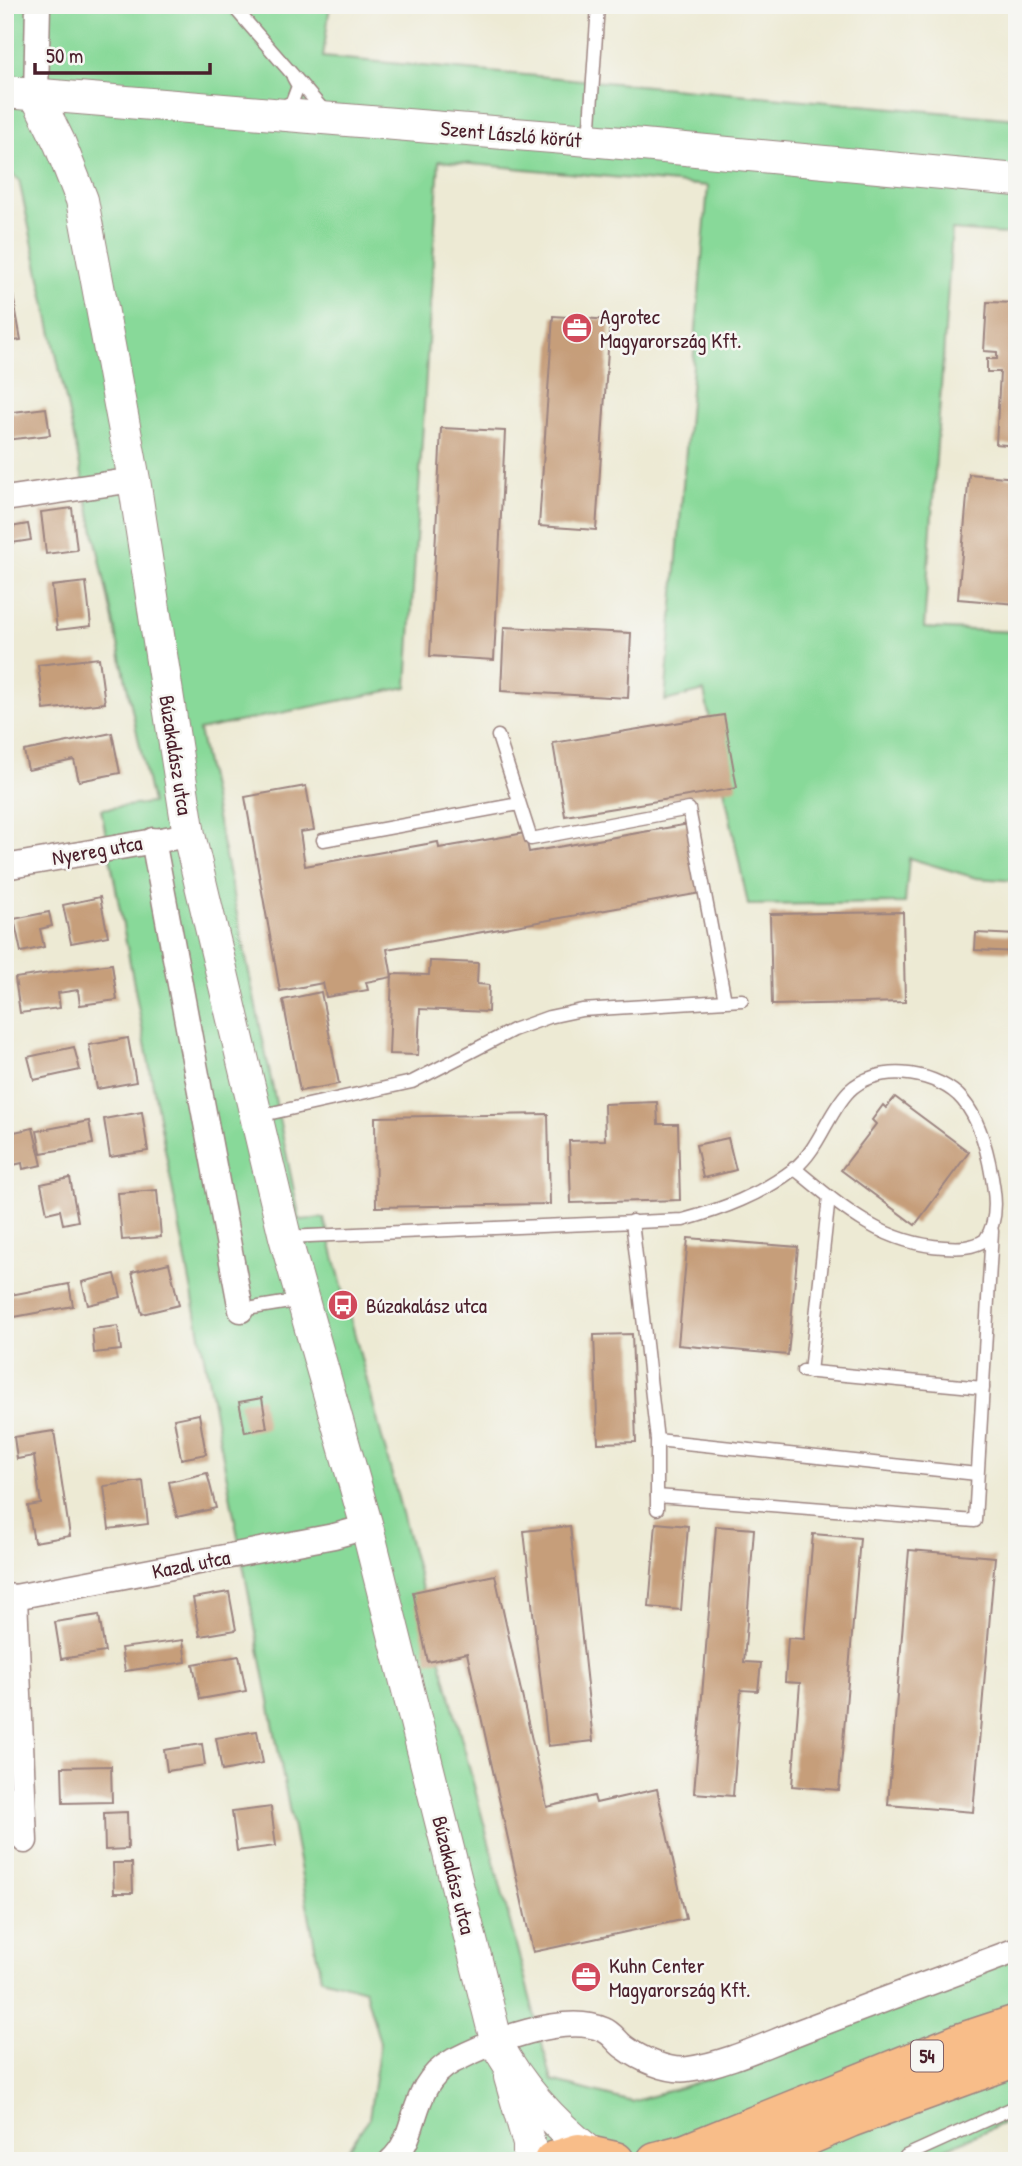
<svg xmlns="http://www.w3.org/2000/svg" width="1022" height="2166" font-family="'Patrick Hand',sans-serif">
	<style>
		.green { fill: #88d999; stroke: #697c62; stroke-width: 2 }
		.building { fill: #c69e7a }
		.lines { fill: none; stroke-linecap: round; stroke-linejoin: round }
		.service-casing { stroke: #9c8480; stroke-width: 15 }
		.minor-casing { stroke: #9c8480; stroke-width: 27 }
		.tertiary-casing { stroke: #9c8480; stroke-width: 34 }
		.primary-casing { stroke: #9c8480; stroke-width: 41 }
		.service { stroke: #fff; stroke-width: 12 }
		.minor { stroke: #fff; stroke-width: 24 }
		.tertiary { stroke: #fff; stroke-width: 32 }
		.primary { stroke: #f8bd89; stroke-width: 38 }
		.labels { text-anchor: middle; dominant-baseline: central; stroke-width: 5; stroke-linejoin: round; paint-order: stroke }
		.shield { fill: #f6f6f2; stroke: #7e6067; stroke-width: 2 }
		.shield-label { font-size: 19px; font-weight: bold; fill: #4a1f2b }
		.street-label { font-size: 21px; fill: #4a1f2b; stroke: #f6f6f2 }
		.poi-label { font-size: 21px; fill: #4a1f2b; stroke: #f6f6f2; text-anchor: start }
	</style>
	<rect width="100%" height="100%" fill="#f6f6f2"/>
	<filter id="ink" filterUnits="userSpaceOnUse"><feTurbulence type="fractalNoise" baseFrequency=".0143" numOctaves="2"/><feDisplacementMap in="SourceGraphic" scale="14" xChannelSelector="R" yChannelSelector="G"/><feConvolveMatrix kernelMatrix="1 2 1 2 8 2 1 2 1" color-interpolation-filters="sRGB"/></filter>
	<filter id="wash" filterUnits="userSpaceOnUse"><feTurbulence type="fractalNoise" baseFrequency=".00686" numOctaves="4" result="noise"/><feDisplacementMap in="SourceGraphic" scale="28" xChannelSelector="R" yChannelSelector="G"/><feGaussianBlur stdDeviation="1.57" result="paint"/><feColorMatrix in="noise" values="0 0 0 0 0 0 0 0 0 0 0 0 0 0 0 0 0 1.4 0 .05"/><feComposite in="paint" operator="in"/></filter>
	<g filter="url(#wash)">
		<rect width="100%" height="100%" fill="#edead4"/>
		<polygon class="green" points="5,5 330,5 323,57 1017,119 1017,235 952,230 924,628 1017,632 1017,881 976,878 909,858 905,903 748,905 704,691 665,701 708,186 439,161 407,687 199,730 300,1220 324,1218 552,2081 632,2102 722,2075 1017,1953 1017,2117 916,2161 340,2161 369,2118 380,2043 365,1990 321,1978 101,809 152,803 19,180 5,169"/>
		<g id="blocks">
			<g class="building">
				<polygon points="5,250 21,340 5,342"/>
				<polygon points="987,302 1017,303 1017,446 996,444 1000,372 987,372 987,359 997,359 997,352 984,351"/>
				<polygon points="553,316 610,320 596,530 539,526"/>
				<polygon points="46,408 50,435 5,440 5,413"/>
				<polygon points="441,428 505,431 494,660 430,656"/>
				<polygon points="969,474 1017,478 1017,604 958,599"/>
				<polygon points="72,508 77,550 46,554 41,512"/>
				<polygon points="28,524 31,540 5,544 5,528"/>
				<polygon points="86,582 91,626 57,630 52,586"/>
				<polygon points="504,627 631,633 628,698 501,691"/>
				<polygon points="99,658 105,703 44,710 38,665"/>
				<polygon points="724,715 737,788 565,816 553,743"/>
				<polygon points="112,733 120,773 79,781 74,760 28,770 24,751"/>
				<polygon points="306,786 314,830 300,832 305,866 438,842 439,848 525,833 529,852 689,824 701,893 387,949 392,977 366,982 368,990 326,997 323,983 280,991 245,797"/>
				<polygon points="100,897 108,936 71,943 63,905"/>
				<polygon points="49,912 52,926 40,929 44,947 21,952 14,919"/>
				<polygon points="903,912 905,1002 772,1005 770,914"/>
				<polygon points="976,933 1017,935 1017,952 975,950"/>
				<polygon points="430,961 478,963 477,984 489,985 488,1012 420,1009 418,1055 389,1054 392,974 429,975"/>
				<polygon points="112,964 117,1000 80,1005 78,990 58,993 60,1008 20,1013 15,978"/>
				<polygon points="321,992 339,1084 300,1091 283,1000"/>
				<polygon points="128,1038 136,1082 97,1089 89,1045"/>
				<polygon points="74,1047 80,1070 34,1080 28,1057"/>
				<polygon points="895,1097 969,1152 915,1225 841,1170 876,1124 872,1120 883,1105 886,1108"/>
				<polygon points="657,1102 658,1124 678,1124 680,1200 571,1203 569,1141 605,1140 604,1104"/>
				<polygon points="142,1112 148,1151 110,1157 104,1119"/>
				<polygon points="548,1114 550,1204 376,1207 375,1117"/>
				<polygon points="89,1121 93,1144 41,1153 37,1131"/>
				<polygon points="33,1128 42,1165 23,1169 22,1163 5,1167 5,1134"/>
				<polygon points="728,1138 736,1170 703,1178 696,1145"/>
				<polygon points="70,1178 78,1221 63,1224 60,1210 47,1213 41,1184"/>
				<polygon points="157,1190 161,1237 122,1240 118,1193"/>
				<polygon points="688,1238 798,1247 788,1355 678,1345"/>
				<polygon points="169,1263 179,1305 142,1314 132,1272"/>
				<polygon points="115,1274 121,1297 88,1305 82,1282"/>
				<polygon points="69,1284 73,1306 9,1318 5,1296"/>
				<polygon points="118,1326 121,1350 94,1353 92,1329"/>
				<polygon points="632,1334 636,1442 598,1443 594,1335"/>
				<polygon points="262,1398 267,1428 245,1432 239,1402"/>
				<polygon points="199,1414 206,1454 181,1459 174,1419"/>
				<polygon points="54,1431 70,1536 34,1542 28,1506 41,1504 34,1456 17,1459 14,1437"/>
				<polygon points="207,1473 216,1508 177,1517 169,1482"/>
				<polygon points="143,1481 148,1524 109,1529 104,1486"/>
				<polygon points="656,1523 688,1526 681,1610 649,1607"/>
				<polygon points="570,1526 593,1741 548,1746 524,1531"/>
				<polygon points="716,1526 754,1529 744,1662 761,1663 758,1691 741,1690 733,1796 694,1793"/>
				<polygon points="813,1534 860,1538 839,1790 792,1786 800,1683 785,1682 788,1638 804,1639"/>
				<polygon points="909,1550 995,1557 973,1812 888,1805"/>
				<polygon points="495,1575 547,1807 594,1796 596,1803 657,1789 686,1919 533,1952 467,1653 428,1662 413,1592"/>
				<polygon points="229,1592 236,1630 200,1636 193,1598"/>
				<polygon points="99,1615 105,1652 61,1659 55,1622"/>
				<polygon points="183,1640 186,1662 125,1671 121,1648"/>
				<polygon points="239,1656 246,1691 200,1699 193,1664"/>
				<polygon points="257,1731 263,1763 222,1771 216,1738"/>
				<polygon points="202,1744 205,1765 167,1771 164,1750"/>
				<polygon points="111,1766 112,1802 63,1803 62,1767"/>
				<polygon points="271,1807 276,1846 237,1851 232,1812"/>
				<polygon points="127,1812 128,1849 105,1850 104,1813"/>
				<polygon points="113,1863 132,1863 133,1893 114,1893"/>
			</g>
		</g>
	</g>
	<g filter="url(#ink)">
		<use href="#blocks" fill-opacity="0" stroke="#9c8480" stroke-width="2"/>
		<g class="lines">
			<g class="service-casing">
				<g id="service">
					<polyline points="232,5 326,113"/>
					<polyline points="279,108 292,102 298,86 293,77"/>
					<polyline points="589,140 598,5"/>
					<polyline points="498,736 531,839 689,809 725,1001"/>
					<polyline points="323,840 519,804"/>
					<polyline points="258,1116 412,1082 513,1030 549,1017 582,1010 742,1000"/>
					<polyline points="632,1221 657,1440 657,1509"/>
					<path d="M286,1237L683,1220C723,1209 760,1195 794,1169C820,1148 827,1114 849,1091C877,1064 930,1070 958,1095C976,1112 984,1139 989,1162C994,1187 1001,1217 985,1240C973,1248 959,1248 944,1247C882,1244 840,1206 794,1168"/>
					<polyline points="241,1310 302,1300"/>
					<polyline points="803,1371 983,1388"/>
					<polyline points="810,1372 829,1197"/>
					<polyline points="657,1440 977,1474"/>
					<polyline points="657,1496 975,1521 992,1231"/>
					<polyline points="906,2156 1017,2106"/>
				</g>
			</g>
			<g class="minor-casing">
				<g id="minor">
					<polyline points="36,95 38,5"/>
					<polyline points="5,499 134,480"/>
					<polyline points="153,840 241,1310"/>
					<polyline points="5,867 189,835"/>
					<polyline points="5,1596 15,1597 334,1536 367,1527"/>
					<polyline points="15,1597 25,1841"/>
					<path d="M391,2161C421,2135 407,2086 453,2061C490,2042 565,2012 604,2030C612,2033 617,2042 624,2047C640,2059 668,2072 688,2069C727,2064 767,2044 804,2030C875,2004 946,1977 1017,1950"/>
				</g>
			</g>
			<g class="tertiary-casing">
				<g id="tertiary">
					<polyline points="5,92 589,140 1017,180"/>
					<path d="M36,95L60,144L82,200L134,480L189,835L285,1237L367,1527L497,2044C520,2087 553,2123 591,2153"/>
					<polyline points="510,2077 529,2144 529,2161"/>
				</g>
			</g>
			<g class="primary-casing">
				<g id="primary">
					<polyline points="553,2161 579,2153 615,2161"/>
					<polyline points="656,2161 686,2153 959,2043 1017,2024"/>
					<polyline points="750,2161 850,2118 1017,2057"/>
				</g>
			</g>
			<use href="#service" class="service"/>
			<use href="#minor" class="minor"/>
			<use href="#tertiary" class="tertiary"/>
			<use href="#primary" class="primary"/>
		</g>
	</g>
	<defs>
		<g id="office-disc" transform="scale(1.575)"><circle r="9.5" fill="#d1495b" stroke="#f6f6f2"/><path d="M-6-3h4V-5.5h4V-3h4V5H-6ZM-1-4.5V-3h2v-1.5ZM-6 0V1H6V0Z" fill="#fff"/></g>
		<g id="bus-disc" transform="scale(1.575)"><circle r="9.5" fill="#d1495b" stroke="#f6f6f2"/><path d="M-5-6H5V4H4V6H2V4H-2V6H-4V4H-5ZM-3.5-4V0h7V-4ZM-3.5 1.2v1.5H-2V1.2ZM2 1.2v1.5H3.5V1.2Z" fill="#fff"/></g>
	</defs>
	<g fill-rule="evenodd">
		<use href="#office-disc" x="577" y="328"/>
		<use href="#bus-disc" x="343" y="1305"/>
		<use href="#office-disc" x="586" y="1977"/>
	</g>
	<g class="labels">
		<rect class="shield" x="911" y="2040.5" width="32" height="31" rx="5"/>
		<g class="shield-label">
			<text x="927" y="2056">54</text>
		</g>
		<g class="street-label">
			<text transform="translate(511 134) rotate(5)">Szent László körút</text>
			<text transform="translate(176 755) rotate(81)">Búzakalász utca</text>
			<text transform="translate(97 850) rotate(-10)">Nyereg utca</text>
			<text transform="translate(191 1564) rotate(-11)">Kazal utca</text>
			<text transform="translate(454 1875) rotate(76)">Búzakalász utca</text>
		</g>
		<g class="poi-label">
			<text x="600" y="316">Agrotec<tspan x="600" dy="24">Magyarország Kft.</tspan></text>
			<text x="366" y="1305">Búzakalász utca</text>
			<text x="609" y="1965">Kuhn Center<tspan x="609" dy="24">Magyarország Kft.</tspan></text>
		</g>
	</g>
	<rect width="1022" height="2166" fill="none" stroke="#f6f6f2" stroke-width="28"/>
	<path d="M35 63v10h175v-10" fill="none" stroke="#4a1f2b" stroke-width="3.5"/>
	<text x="46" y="63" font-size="21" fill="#4a1f2b" stroke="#f6f6f2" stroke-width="5" paint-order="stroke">50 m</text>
</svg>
